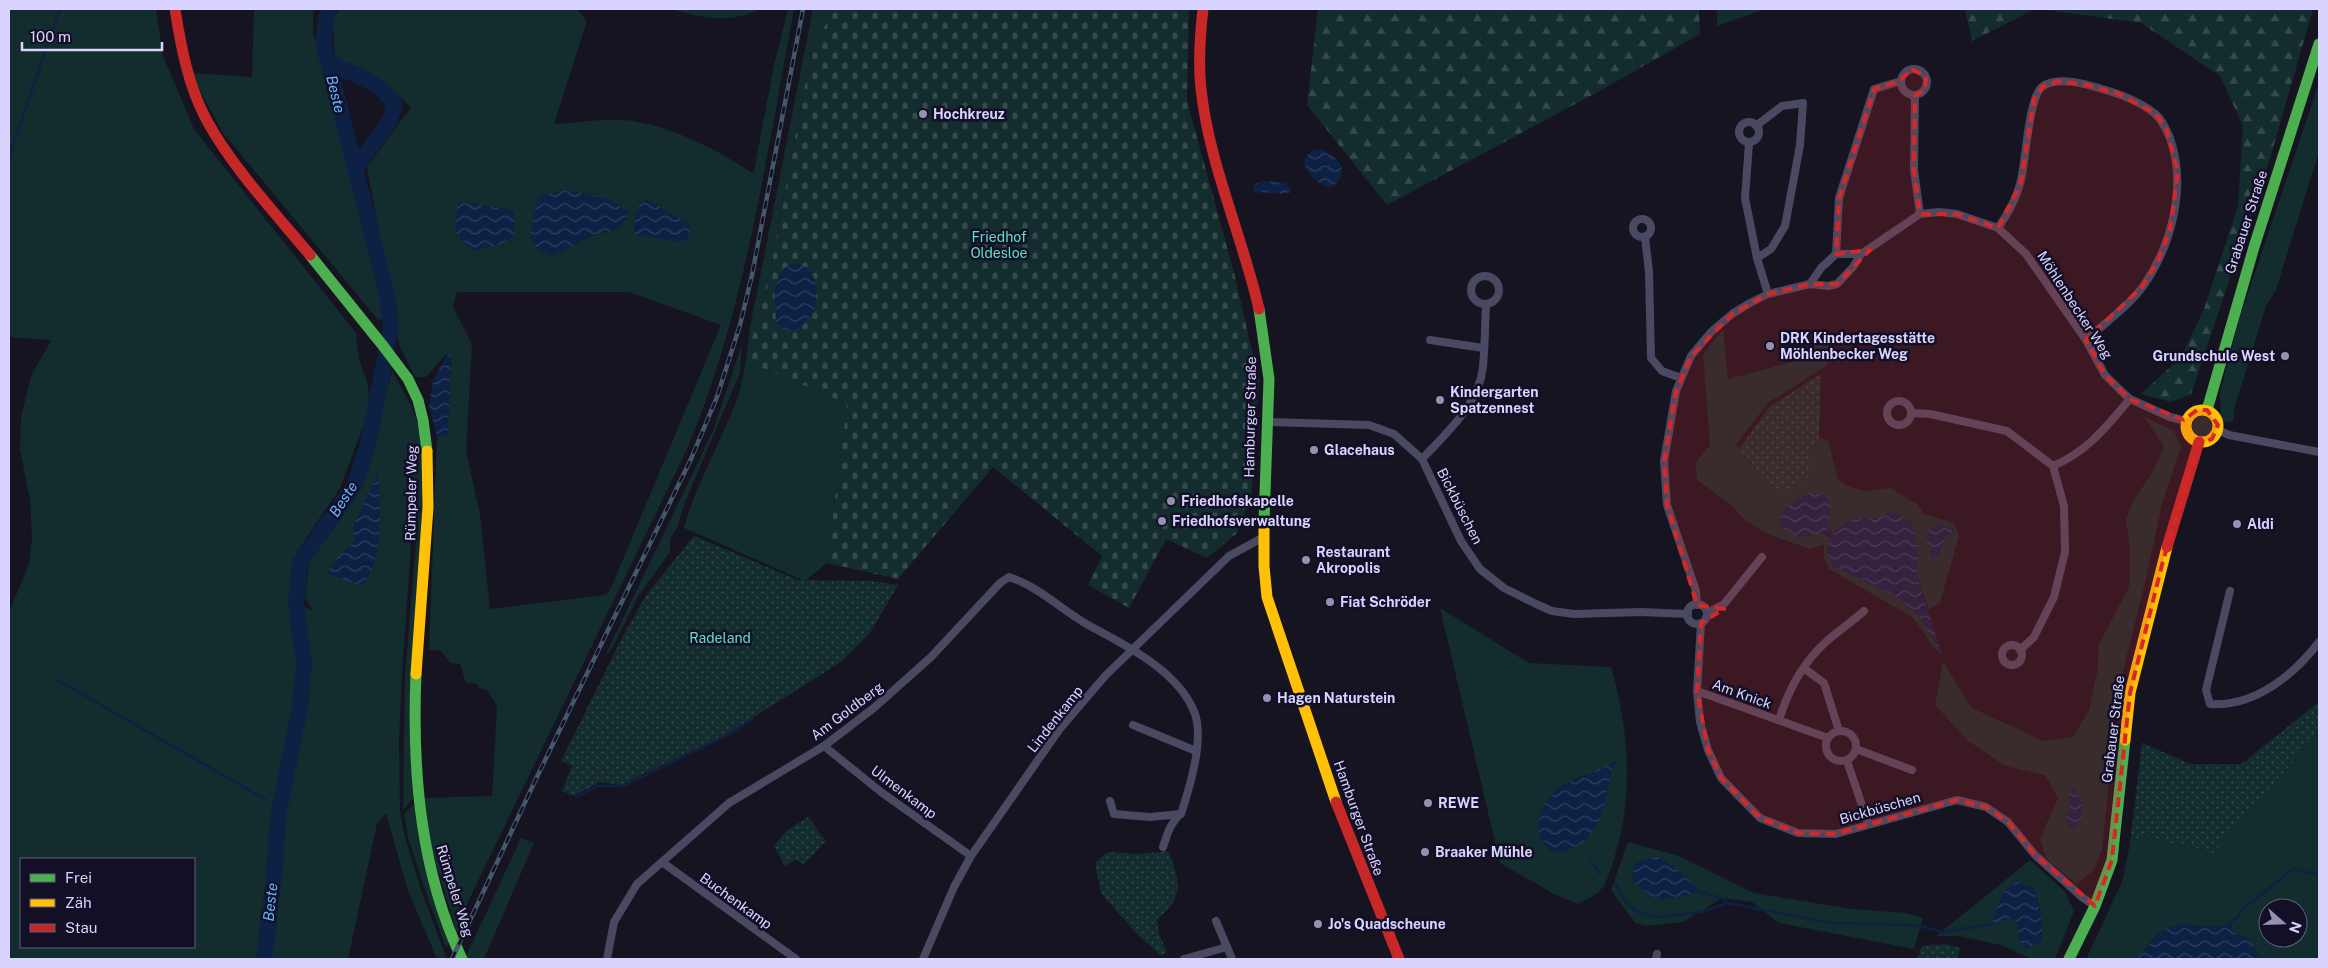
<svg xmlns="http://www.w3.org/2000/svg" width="2328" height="968" font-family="'Public Sans',sans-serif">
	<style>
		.grass { fill: #132c2d; fill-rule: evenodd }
		.forest { fill: url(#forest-firs) }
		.cemetery { fill: url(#cemetery-stones) }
		.park { fill: url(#park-dots) }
		.water { fill: url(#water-waves) }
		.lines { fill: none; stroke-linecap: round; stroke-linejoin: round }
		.stream { stroke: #0d2144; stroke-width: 2.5 }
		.river { stroke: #0d2144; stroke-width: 16 }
		.street { stroke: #4a4962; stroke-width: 8 }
		.fast { stroke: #4caf50; stroke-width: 11 }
		.slow { stroke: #ffc107; stroke-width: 11 }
		.jam { stroke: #c62828; stroke-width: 11 }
		.rail-casing { stroke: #43596b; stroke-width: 4.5 }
		.rail { stroke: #130f26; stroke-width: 2.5; stroke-dasharray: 8; stroke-linecap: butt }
		.marked { fill: #d62828; fill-opacity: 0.2; stroke: #d62828; stroke-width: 4; stroke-dasharray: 10 6; stroke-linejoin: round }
		.poi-dot { fill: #9591b1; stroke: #130f26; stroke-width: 2 }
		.labels { text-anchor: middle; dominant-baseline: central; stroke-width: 5; stroke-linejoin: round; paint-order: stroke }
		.poi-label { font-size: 14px; font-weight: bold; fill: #d9d4ff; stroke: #130f26; text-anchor: start }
		.street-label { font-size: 14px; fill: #d9d4ff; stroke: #130f26 }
		.park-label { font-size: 14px; fill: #5fe0c0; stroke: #130f26 }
		.water-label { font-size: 15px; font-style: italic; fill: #62b6ff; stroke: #130f26 }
	</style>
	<defs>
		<pattern id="forest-firs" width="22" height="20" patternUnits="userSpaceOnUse" patternTransform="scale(1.25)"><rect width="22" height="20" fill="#132c2d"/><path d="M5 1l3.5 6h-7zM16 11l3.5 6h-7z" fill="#354a4c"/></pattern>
		<pattern id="cemetery-stones" width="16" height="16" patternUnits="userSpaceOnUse" patternTransform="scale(1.25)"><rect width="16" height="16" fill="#132c2d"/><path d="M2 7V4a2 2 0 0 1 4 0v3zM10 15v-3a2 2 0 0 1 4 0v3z" fill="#354a4c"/></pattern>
		<pattern id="park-dots" width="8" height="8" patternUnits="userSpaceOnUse" patternTransform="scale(1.25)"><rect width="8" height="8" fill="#132c2d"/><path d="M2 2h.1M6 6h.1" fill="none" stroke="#354a4c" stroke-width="1.8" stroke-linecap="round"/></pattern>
		<pattern id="water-waves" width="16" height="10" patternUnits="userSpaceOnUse" patternTransform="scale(1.25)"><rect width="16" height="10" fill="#0d2144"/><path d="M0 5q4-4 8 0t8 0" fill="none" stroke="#304060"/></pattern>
	</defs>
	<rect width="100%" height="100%" fill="#161421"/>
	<g class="grass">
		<path d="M9,9H156L163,56L194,129L356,333L359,359L367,382L371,406L340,488L297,552L290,600L312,610L305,598L310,556L332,531L361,487L392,371C413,407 423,425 423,468L414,797L403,810L405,674L417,531L412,530L402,676L399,739L400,812L405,837L421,890L447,959L443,957L442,959H437L407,888L386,813L377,824L348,959H9V612L29,564L32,538L30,500L20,449L21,417L31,376L51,340L9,337ZM21,859H194V947H21Z"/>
		<polygon points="254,9 316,9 313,13 313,32 385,317 379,321 223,133 190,73 252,77"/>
		<path d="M339,9H576L587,21L554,124C577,123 601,119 623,120C666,123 716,149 751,172L754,171L774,65L788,9H794C766,157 746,309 687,449L464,910L457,926L459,930L457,933L432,852L422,798L492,796L497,706L487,690L479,688L477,684L466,683L460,664L451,663L441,651L429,650L437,437L448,435L451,357L447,353L426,377H415L399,345L367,167L411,107L384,82L335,58L332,19ZM460,202L506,209L514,213V234L506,242L474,251ZM629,213L620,228L591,236L552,256ZM457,292H629L721,325L611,588L606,595L490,609L480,514L466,451L472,344L453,307Z"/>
		<path d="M670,9H760C730,24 701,18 670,9Z"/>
		<path d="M813,9H835L812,47L770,272L747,361L847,404L827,563L805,581L684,528C696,483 721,443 737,399C745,376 747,351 750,327Z"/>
		<polygon points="1717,9 1766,9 1717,26"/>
		<polygon points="2319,83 2319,151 2276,290 2266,306 2235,406 2233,422 2221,421 2220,392 2240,317"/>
		<path d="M1723,329L1728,379L1803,359L1827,332L1835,356L1823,368L1768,403L1736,445L1751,464L1810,454L1819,437L1828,440L1838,479L1847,486L1865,491L1891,488L1918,505L1924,514L1954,523L1959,536L1940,603L1929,610L1917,577L1918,548L1879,518L1851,519L1833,533L1827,529L1800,537L1823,533L1830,538L1827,552L1834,566L1897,597L1918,615L1942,654C1926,643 1924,628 1910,616L1829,569L1824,558V544L1810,549L1767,534L1745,520L1730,504L1697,480L1695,463L1710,445L1703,355Z"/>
		<polygon points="742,345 740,373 685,502 677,528 670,539 670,552 639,595 611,650 605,656 712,433"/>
		<circle cx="2202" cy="426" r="10"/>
		<polygon points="2144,417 2174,431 2181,446 2162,504 2147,574 2118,692 2102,851 2092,872 2076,884 2046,858 2040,838 2058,798 2045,775 2005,766 1967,740 1935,705 1943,662 1972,708 2044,741 2073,737 2089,710 2097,673 2099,644 2129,587 2130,550 2126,520 2133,501 2152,473 2164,446"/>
		<path d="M1440,608L1529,663L1611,667C1629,727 1634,798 1614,859C1611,868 1608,879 1603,887C1597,896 1586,899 1578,904L1552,893L1500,863ZM1611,771L1606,799L1541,815C1556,780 1575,777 1611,771Z"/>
		<path d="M2319,732V959H2253L2260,956L2247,938L2232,932L2231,923C2209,933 2182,917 2161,932C2152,938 2144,951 2137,959H2086L2122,882L2130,843L2143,836L2215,854L2220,839L2241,822ZM2268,908H2298V938H2268Z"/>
		<polygon points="414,804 450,940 446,948 423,884 408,837 404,814"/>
		<polygon points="521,838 534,843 484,959 467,959 467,954"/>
		<polygon points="1628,842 1679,856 1754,893 1852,909 1906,913 1923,918 1914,949 1779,923 1752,902 1722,898 1683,922 1646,926 1635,923 1611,890"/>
		<path d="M2030,860L2065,892L2074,911L2055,959H2031L2001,945L1959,936H1936ZM2033,888L2039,905L2043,931L2019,939L2018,922L2012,918Z"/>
	</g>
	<g class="forest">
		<polygon points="1318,9 1699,9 1700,34 1594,94 1387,205 1307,105"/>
		<polygon points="1965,9 2035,9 1972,41"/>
		<polygon points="2039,9 2313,9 2269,162 2191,394 2171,402 2141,394 2181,357 2204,309 2238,206 2243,126 2220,76 2141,23"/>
	</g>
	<polygon class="cemetery" points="835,9 1189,9 1187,101 1235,276 1259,382 1251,497 1237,533 1207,558 1166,539 1129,608 1088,585 1102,556 993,467 898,579 827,563 847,404 746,361 770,272 812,47"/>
	<g class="park">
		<polygon points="1821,374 1819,437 1810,454 1812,473 1800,485 1778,493 1739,449 1770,406"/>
		<polygon points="694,536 798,580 871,581 898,585 870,633 841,662 725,735 621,785 600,782 574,796 562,791 572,766 561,761 624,634 647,594"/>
		<polygon points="2319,702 2319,732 2241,822 2221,839 2215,854 2143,836 2130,843 2142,743 2191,764 2241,764"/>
		<polygon points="808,817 826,841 804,864 795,860 785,866 774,846 786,831"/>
		<path d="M1168,851C1180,880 1185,898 1157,919L1159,935L1167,952L1161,956L1134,931L1101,893L1095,863L1108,852L1139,854Z"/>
		<polygon points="1945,944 1960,948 1957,959 1917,959 1922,946"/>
	</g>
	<g class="water">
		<path d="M1320,149C1339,158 1353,171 1331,188C1317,184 1306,174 1303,160L1312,150Z"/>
		<polygon points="1266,181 1285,183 1290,187 1290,192 1286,194 1255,192 1253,190 1254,184"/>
		<polygon points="565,190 608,199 629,213 620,228 591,236 552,256 536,249 530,234 538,197"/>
		<path d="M646,199L688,223L691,227L687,240L678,242L635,235C632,224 636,206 646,199Z"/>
		<path d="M459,202L506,209L514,213V234L505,243L474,251C452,235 452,227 459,202Z"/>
		<path d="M793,263L807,267C810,271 814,276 815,281C821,303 810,332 784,331L776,321L774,289L784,268Z"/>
		<polygon points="448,353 451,357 448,435 437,437 429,406 433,381"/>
		<path d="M378,473C379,508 386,558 362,586L327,574L338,556L354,542L353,527Z"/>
		<polygon points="1809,492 1826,496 1831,508 1827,532 1800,537 1779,526 1784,509"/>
		<polygon points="1892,511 1911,522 1918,548 1917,577 1942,654 1918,615 1897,597 1834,566 1827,552 1831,535 1851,519 1879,518"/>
		<polygon points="1937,524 1949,528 1956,528 1946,537 1939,556 1928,556 1932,549 1931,544 1926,544 1927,531"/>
		<path d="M1618,761L1611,771L1606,799L1599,821L1585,842L1561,853L1549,850C1546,846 1542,841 1540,837C1532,818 1551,790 1568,782C1574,779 1580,778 1586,775C1598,771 1606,764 1618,761Z"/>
		<path d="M2073,786C2082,800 2089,819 2073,829L2069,828L2066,815L2070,809V790Z"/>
		<path d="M1658,856L1685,876L1700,892C1665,899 1658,908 1632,879L1635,863Z"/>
		<path d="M2017,881L2033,888C2039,905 2044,922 2042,941L2025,949L2019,939L2018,922L2012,918L1992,924L2003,892Z"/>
		<path d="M2231,922L2232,932L2247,938L2260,956L2253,959H2137C2145,951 2152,940 2160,933C2180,915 2209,933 2231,922Z"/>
	</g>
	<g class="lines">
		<g class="stream">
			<polyline points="9,156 60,9"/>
			<polyline points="1827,532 1831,535"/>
			<polyline points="58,680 266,800"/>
			<polyline points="576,797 598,786 623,786 728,735 752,719"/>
			<polyline points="1590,860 1599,873"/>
			<polyline points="1615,883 1626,903 1637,912 1657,917 1700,912 1728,903 1831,923 1914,925 1944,932 1992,924"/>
			<polyline points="1700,892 1722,898 1728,903"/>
			<polyline points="2231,922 2238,917 2242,910 2293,869 2319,875"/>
		</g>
		<g class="river">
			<path d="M328,63C351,73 382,82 395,105L389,122L355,169"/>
			<polyline points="264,959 274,878 278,816 300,707 304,663 296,605 300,562 355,485 368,445 391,327 387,295 323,41 328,9"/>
		</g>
		<g class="street">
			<circle cx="1914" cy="82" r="13"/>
			<polyline points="1915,95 1914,170 1920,214"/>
			<circle cx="1749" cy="132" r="10"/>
			<polyline points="1756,126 1782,106 1803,103 1800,145 1785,226 1771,249 1757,258"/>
			<polyline points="1749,143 1745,198 1757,258 1768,294"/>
			<circle cx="1642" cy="228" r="9"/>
			<path d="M1998,228C2007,215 2016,199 2020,184C2026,164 2028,96 2043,86C2059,76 2086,84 2102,89C2120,94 2139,101 2154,113C2162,119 2166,129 2170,138C2187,186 2172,244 2144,285C2129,306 2105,323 2086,340"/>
			<polyline points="1645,237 1649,272 1651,358 1662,371 1681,378"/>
			<polyline points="1836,254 1839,198 1874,89 1901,81"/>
			<circle cx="1485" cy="290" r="14"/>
			<polyline points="1810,284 1821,268 1836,254 1861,254"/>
			<polyline points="1430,340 1483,348"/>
			<circle cx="1899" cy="413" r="12"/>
			<polyline points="1912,413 1930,414 2007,431 2053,466 2064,506 2065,552 2054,597 2034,637 2020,650"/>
			<polyline points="1268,422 1369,425 1394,434 1422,459 1461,541 1480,569 1504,588 1536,604 1552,611 1574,614 1641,612 1688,614"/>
			<polyline points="2218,430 2229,435 2319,452"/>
			<path d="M1422,459C1446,433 1480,404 1483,366C1485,346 1485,325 1486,304"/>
			<path d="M2053,466C2088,451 2106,427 2130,399"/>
			<path d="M2230,591L2206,690L2210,704C2254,707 2293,676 2319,642"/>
			<circle cx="1697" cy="614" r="10"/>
			<polyline points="1697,605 1696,591 1667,505 1664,461 1676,391 1691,356 1711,332 1732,314 1750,303 1768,294 1810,284 1828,286 1837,284 1853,267 1861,254 1920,214 1939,212 1957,214 1998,228 2026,254 2086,340 2105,375 2119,389 2130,399 2170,417 2186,421"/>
			<polyline points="1707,613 1724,604 1762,557"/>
			<polyline points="1701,623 1697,691 1700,722 1708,750 1721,778 1760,818 1798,833 1836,834 1957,800 1986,807 2008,822 2035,855 2083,898 2095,906"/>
			<circle cx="2012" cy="655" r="10"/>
			<polyline points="1805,669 1824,683 1839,731"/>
			<polyline points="1697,691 1828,738"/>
			<path d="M1779,720C1788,691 1804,661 1827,641C1839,630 1852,622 1864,611"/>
			<polyline points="1133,725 1196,751"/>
			<circle cx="1841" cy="746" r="15"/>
			<polyline points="824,746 881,792 971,856"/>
			<polyline points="1856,749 1912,770"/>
			<polyline points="1847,761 1868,823"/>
			<polyline points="1110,801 1114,814 1150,817 1181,814"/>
			<polyline points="662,862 796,959"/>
			<polyline points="1216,921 1232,959"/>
			<path d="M607,959L614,922L637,884L729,803L824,746L875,707L931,657L1000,583L1009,577C1038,586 1063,611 1090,626C1127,646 1180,672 1195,714C1204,740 1190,786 1182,811C1180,816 1175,818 1173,823C1168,829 1166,839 1163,847"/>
			<polyline points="923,959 954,887 971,856 1059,730 1105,676 1229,556 1262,538"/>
			<polyline points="1184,959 1227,947"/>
			<polyline points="1656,959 1657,954"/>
		</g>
		<g class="fast">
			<polyline points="310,255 384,347 408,379 418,400 423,420 427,451"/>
			<polyline points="1259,309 1269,379 1264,522"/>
			<polyline points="2207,410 2254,247 2319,44"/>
			<path d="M416,674C412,770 420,871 462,959"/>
			<polyline points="2069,959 2095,906 2112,860 2125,740"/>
		</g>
		<g class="slow">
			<circle cx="2202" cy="426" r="16"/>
			<polyline points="1264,522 1264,566 1267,597 1336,802"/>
			<polyline points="416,674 428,507 427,451"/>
			<polyline points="2125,740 2130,693 2167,547"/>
		</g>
		<g class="jam">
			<path d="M175,9C181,47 188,85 206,119C231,166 276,214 310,255"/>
			<path d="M1203,9C1200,35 1198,62 1201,89C1209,164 1242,235 1259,309"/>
			<polyline points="2167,547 2199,442"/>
			<polyline points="1336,802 1399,959"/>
		</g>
		<g class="rail-casing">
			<polyline id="rail" points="452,959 535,781 691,459 717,397 740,325 752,275 803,9"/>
		</g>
		<use href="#rail" class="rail"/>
	</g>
	<path class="marked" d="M1912,69L1926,77L1925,90L1915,96L1914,170L1920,214H1957L1998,228L2020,185L2034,99L2043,86L2059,81L2087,85L2117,93L2155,113L2166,128L2178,172L2170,230L2158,261L2142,287L2086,340L2105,375L2130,399L2184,420L2197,410H2207L2218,425L2212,439L2198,444L2163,561L2130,693L2112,860L2095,906L2035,855L2008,822L1986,807L1957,800L1836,834L1798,833L1760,818L1721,778L1708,750L1697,691L1701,623L1724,609L1697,605L1667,505L1664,461L1676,391L1691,356L1732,314L1768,294L1810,284H1837L1870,250L1836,254L1839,198L1874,89L1899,81Z"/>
	<g class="poi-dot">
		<circle cx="923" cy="114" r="5"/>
		<circle cx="1770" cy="346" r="5"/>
		<circle cx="2285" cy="356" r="5"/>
		<circle cx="1440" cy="400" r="5"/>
		<circle cx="1314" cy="450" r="5"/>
		<circle cx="1171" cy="501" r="5"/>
		<circle cx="1162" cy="521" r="5"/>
		<circle cx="2237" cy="524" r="5"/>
		<circle cx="1306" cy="560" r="5"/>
		<circle cx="1330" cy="602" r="5"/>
		<circle cx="1267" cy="698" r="5"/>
		<circle cx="1428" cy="803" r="5"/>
		<circle cx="1425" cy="852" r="5"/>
		<circle cx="1318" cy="924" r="5"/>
	</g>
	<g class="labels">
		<g class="poi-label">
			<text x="933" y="114">Hochkreuz</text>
			<text x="1780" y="338">DRK Kindertagesstätte<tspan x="1780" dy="16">Möhlenbecker Weg</tspan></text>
			<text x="2275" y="356" text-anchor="end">Grundschule West</text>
			<text x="1450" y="392">Kindergarten<tspan x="1450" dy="16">Spatzennest</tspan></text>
			<text x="1324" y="450">Glacehaus</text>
			<text x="1181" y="501">Friedhofskapelle</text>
			<text x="1172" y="521">Friedhofsverwaltung</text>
			<text x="2247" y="524">Aldi</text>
			<text x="1316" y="552">Restaurant<tspan x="1316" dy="16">Akropolis</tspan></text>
			<text x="1340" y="602">Fiat Schröder</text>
			<text x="1277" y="698">Hagen Naturstein</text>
			<text x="1438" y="803">REWE</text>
			<text x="1435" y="852">Braaker Mühle</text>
			<text x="1328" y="924">Jo's Quadscheune</text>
		</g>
		<g class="street-label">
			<text transform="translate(2246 222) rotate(-72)">Grabauer Straße</text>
			<text transform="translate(2075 305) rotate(57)">Möhlenbecker Weg</text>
			<text transform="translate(1250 417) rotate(-89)">Hamburger Straße</text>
			<text transform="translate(411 493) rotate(-89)">Rümpeler Weg</text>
			<text transform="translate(1460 506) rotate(63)">Bickbüschen</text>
			<text transform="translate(1742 694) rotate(20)">Am Knick</text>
			<text transform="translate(847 711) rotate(-37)">Am Goldberg</text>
			<text transform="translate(1055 719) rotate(-52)">Lindenkamp</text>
			<text transform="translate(2113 729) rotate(-83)">Grabauer Straße</text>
			<text transform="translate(904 792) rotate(37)">Ulmenkamp</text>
			<text transform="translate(1880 808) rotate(-16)">Bickbüschen</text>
			<text transform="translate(1359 818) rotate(70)">Hamburger Straße</text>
			<text transform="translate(455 891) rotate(73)">Rümpeler Weg</text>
			<text transform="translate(736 901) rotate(36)">Buchenkamp</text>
		</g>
		<g class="park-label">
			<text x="999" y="237">Friedhof<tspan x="999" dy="16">Oldesloe</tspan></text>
			<text x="720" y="638">Radeland</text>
		</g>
		<g class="water-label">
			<text transform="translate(336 94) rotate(76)">Beste</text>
			<text transform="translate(343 499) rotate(-57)">Beste</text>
			<text transform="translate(270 902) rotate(-84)">Beste</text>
		</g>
	</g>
	<rect width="2328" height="968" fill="none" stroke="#d9d4ff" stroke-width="20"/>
	<rect x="20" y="858" width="175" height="90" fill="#130f26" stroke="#625e7d"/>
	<rect x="30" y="874" width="25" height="8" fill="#4caf50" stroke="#625e7d"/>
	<text x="65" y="883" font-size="15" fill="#d9d4ff">Frei</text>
	<rect x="30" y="899" width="25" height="8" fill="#ffc107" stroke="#625e7d"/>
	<text x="65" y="908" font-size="15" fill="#d9d4ff">Zäh</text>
	<rect x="30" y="924" width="25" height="8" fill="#c62828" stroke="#625e7d"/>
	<text x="65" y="933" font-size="15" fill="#d9d4ff">Stau</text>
	<g transform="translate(2283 923) rotate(110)"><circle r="24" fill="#130f26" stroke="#625e7d"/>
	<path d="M0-4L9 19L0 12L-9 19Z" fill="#9591b1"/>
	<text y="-8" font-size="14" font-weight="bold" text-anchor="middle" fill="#d9d4ff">N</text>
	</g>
	<path d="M22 42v8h140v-8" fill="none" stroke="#d9d4ff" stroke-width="2.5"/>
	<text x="30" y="42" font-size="15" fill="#d9d4ff" stroke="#130f26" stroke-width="4" paint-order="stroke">100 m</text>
</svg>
